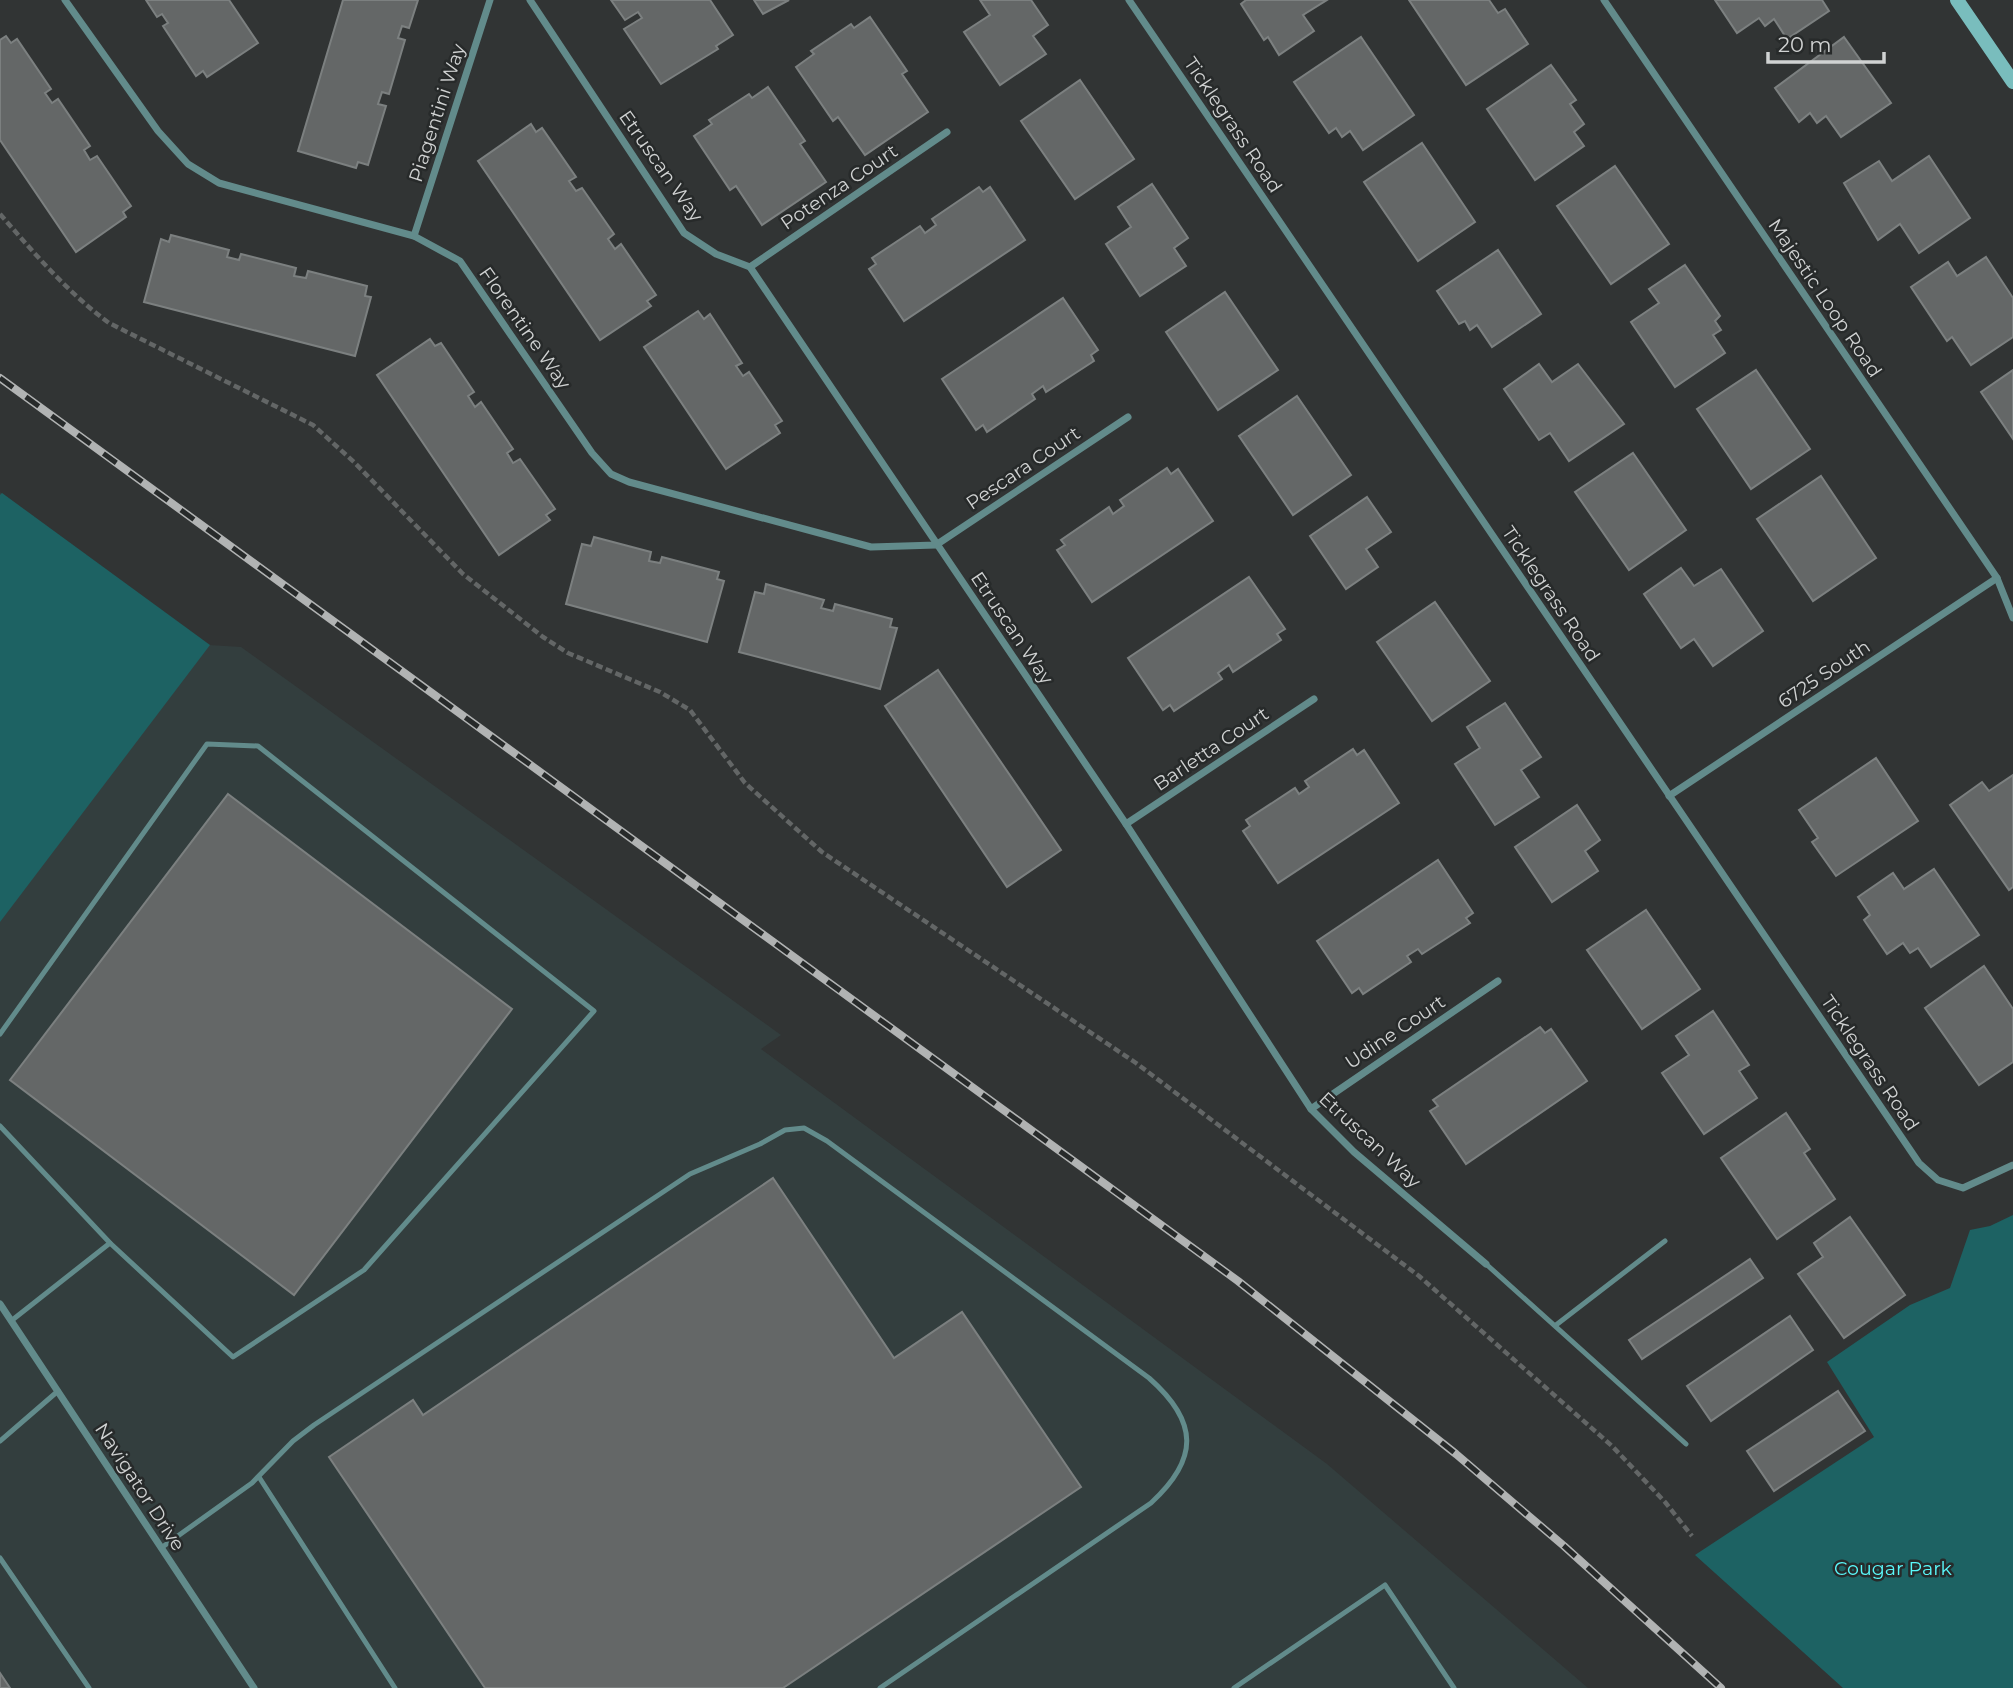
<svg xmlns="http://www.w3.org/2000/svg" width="2013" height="1688" font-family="Montserrat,sans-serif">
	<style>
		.built { fill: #333e3e }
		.green { fill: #1d6263 }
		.building { fill: #646767; stroke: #7c8080; stroke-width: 2 }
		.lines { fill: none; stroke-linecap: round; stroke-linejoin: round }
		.path { stroke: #636666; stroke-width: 4.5; stroke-dasharray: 7 3.5; stroke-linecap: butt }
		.lane { stroke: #628b8b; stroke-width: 5 }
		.street { stroke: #628b8b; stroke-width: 7 }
		.secondary { stroke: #79bdbd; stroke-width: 14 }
		.rail-casing { stroke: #b1b3b3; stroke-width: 8 }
		.rail { stroke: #272a2a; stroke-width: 5; stroke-dasharray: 16; stroke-linecap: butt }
		.labels { text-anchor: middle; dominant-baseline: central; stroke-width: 5; stroke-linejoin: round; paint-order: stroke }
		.street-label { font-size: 19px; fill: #d0d2d2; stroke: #272a2a }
		.park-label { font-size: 19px; fill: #59f8fa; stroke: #272a2a }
	</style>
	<rect width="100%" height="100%" fill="#313434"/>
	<polygon class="built" points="0,492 209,645 241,647 781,1035 761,1049 1327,1464 1588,1688 0,1688"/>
	<g class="green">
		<polygon points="2,493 210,645 0,922 0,495"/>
		<polygon points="2013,1215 2013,1688 1843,1688 1695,1555 1874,1437 1827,1362 1910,1305 1950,1288 1970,1230 1990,1226"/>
	</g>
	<g class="building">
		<polygon points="146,0 229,0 258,43 207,77 203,71 196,76 163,26 168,23 162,14 157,17"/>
		<polygon points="343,0 418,0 409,28 402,26 398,38 405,40 389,94 382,92 378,104 386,106 368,165 358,162 356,168 298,151"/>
		<polygon points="611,0 710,0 733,35 716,46 718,49 661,84 624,29 642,18 638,12 625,20"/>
		<polygon points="754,0 789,0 763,14"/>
		<polygon points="980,0 1031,0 1048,25 1033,36 1046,54 1000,85 964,32 990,15"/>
		<polygon points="1246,0 1327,0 1303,15 1314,31 1279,55 1268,37 1264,40 1241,4"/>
		<polygon points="1409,0 1489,0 1498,13 1505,9 1528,44 1466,85"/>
		<polygon points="1715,0 1822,0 1829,11 1787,39 1774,19 1765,26 1759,18 1737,33"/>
		<polygon points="870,17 907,71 902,74 928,112 865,155 838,117 833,121 796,67 814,54 811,51 851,24 854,28"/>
		<polygon points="6,36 11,43 17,39 51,89 45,93 52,103 58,99 90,146 84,150 90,160 97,156 131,206 123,212 126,217 76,252 0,140 0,40"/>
		<polygon points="1361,37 1414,115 1363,150 1350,131 1342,137 1336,128 1329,133 1294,82"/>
		<polygon points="1844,37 1891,103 1841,137 1826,116 1817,123 1810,113 1799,122 1775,88"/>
		<polygon points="1551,65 1576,100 1570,104 1584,124 1574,132 1584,146 1535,180 1487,109"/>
		<polygon points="1080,80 1134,159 1075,199 1021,121"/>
		<polygon points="768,87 805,141 800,144 826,182 762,225 736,186 730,190 694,136 712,124 709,120 749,94 752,98"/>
		<polygon points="531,124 536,132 542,128 576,177 569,181 576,191 582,188 614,234 608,239 615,249 621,244 656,295 647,301 651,306 600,340 478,161"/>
		<polygon points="1422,143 1475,222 1418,261 1364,182"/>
		<polygon points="1929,156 1970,218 1919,253 1900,224 1878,240 1844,183 1879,161 1892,181"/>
		<polygon points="1615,166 1669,244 1611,284 1557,206"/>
		<polygon points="1152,184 1188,238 1174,248 1186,266 1140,296 1106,244 1131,227 1118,207"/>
		<polygon points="979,187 983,192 990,187 1025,240 904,321 869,269 876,264 872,258 920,226 925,233 936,225 932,219"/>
		<polygon points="171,235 229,250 227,257 239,260 241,254 296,268 294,276 306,278 308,271 367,286 365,296 371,297 355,356 144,302 161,239 169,242"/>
		<polygon points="1498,250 1541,314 1492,347 1477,325 1470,330 1465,321 1459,324 1437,291"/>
		<polygon points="1986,257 2013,298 2013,337 1971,365 1952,337 1947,341 1911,287 1948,262 1957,276"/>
		<polygon points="1685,265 1720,316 1715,321 1721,330 1713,335 1725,353 1675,387 1631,322 1659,303 1649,289"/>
		<polygon points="1225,292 1278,370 1218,410 1166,332"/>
		<polygon points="1063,298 1098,350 1091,355 1094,361 1046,392 1043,386 1032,394 1035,399 987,432 983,425 976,430 942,379"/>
		<polygon points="698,311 704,319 710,314 742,363 736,366 743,376 749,372 782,421 775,425 780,433 726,469 644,347"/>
		<polygon points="430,339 435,346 441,343 474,392 468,396 475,407 481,402 513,449 507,453 513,463 520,459 555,509 546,515 550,520 499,555 377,375"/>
		<polygon points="1539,364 1552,382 1578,364 1624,424 1569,461 1550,433 1539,440 1504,389"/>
		<polygon points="1756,370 1810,449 1751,489 1697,409"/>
		<polygon points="2013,370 2013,439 1981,392"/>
		<polygon points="1297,396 1351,475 1293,515 1239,436"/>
		<polygon points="1633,453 1686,530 1629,570 1575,492"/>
		<polygon points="1167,468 1171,474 1178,469 1213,521 1092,602 1057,550 1065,545 1061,540 1109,507 1113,514 1124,506 1120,500"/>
		<polygon points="1821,476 1876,558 1813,601 1757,519"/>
		<polygon points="1367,497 1391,532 1366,549 1378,567 1346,589 1310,536"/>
		<polygon points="594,537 651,552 649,561 660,563 662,557 719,572 717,579 724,581 707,642 566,604 582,544 591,546"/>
		<polygon points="1681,568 1694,586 1721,569 1763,631 1713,666 1694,639 1681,648 1644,594"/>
		<polygon points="1249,577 1285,629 1277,634 1281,640 1233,672 1229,665 1218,673 1222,679 1174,711 1170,705 1163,710 1128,658"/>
		<polygon points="766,584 824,600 821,608 833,611 835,604 892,619 890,627 897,628 880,689 739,652 755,592 764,594"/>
		<polygon points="1435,602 1490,681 1432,721 1377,642"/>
		<polygon points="938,670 1061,850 1007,887 885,706"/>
		<polygon points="1505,703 1541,757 1521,770 1539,797 1495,825 1455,764 1480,748 1467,727"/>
		<polygon points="1353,749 1357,755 1364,750 1399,803 1278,883 1243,831 1250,826 1246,820 1295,788 1299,794 1309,787 1305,781"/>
		<polygon points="1876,758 1918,821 1836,876 1812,842 1818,838 1799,810"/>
		<polygon points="2013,775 2013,887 2009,890 1950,805 1982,782 1989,791"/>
		<polygon points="228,794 512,1009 294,1295 10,1080"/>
		<polygon points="1577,805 1600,840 1585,851 1598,871 1552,902 1515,847"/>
		<polygon points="1438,860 1473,913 1466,918 1470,923 1422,954 1418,949 1407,956 1411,962 1363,994 1359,988 1352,993 1317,941"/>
		<polygon points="1934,869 1979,935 1931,967 1918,948 1910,953 1903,943 1887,954 1864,920 1870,915 1858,897 1893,873 1904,889"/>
		<polygon points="1646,910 1700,989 1642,1029 1587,950"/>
		<polygon points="1984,966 2013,1009 2013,1062 1979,1085 1925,1008"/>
		<polygon points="1713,1011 1749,1065 1739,1071 1757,1098 1704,1134 1662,1073 1689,1055 1676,1036"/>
		<polygon points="1540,1027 1545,1033 1551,1029 1587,1081 1466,1164 1430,1111 1438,1106 1433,1100"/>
		<polygon points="1786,1113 1810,1149 1804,1153 1835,1199 1777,1239 1721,1158"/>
		<polygon points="773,1178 894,1358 962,1312 1081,1487 783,1688 485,1688 329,1457 413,1400 423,1415"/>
		<polygon points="1850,1217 1905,1295 1844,1338 1798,1274 1823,1257 1814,1243"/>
		<polygon points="1750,1259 1763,1278 1642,1359 1629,1340"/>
		<polygon points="1790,1316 1813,1350 1711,1421 1687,1386"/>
		<polygon points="1838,1391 1865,1431 1774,1491 1747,1451"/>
		<polygon points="0,1673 10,1688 0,1688"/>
	</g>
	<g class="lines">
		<path class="path" d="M0,214C34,253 67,292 109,323L313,425L354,462L463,574L543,637L568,653L660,692L690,710L745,783L822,852L1136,1063L1419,1276L1612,1446L1665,1502L1692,1536"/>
		<g class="lane">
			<polyline points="0,1034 207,744 258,746 594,1011 364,1270 233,1357 110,1243 11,1321"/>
			<polyline points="0,1126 110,1243"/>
			<polyline points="1486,1264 1686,1444"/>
			<polyline points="1556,1325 1665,1241"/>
			<polyline points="0,1441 58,1391"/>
			<polyline points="259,1477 395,1688"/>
			<path d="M161,1548L252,1483L293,1441L314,1425L690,1174L760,1144L785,1130L804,1128L827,1141L1149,1378C1199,1422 1199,1459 1151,1503L880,1688"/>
			<polyline points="0,1558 89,1688"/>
			<polyline points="1234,1688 1385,1585 1454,1688"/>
		</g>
		<g class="street">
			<polyline points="65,0 158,131 188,164 219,183 414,236 460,261 592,453 611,474 629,482 871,547 936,545 1128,417"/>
			<polyline points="530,0 684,233 716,254 750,267 1126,824 1311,1109 1354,1152 1486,1264"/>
			<polyline points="1129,0 1919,1163 1938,1180 1963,1188 2013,1165"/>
			<polyline points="1604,0 1997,578 2013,618"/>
			<polyline points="414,236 490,0"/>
			<polyline points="750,267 947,132"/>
			<polyline points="1669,796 1997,578"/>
			<polyline points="1126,824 1314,699"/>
			<polyline points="1311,1109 1498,981"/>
			<polyline points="0,1304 254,1688"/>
		</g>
		<polyline class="secondary" points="1957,0 2013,82"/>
		<g class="rail-casing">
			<polyline id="rail" points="0,378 1238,1281 1456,1454 1564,1546 1721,1688"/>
		</g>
		<use href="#rail" class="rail"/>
	</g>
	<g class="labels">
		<g class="street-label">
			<text transform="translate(437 113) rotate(-72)">Piagentini Way</text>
			<text transform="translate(1233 125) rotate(56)">Ticklegrass Road</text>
			<text transform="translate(661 166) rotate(55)">Etruscan Way</text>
			<text transform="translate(839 187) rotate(-34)">Potenza Court</text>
			<text transform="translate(1825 298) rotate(56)">Majestic Loop Road</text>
			<text transform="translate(525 328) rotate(55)">Florentine Way</text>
			<text transform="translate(1023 468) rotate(-34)">Pescara Court</text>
			<text transform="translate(1551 594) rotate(56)">Ticklegrass Road</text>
			<text transform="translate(1012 628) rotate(56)">Etruscan Way</text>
			<text transform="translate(1824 674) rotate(-34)">6725 South</text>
			<text transform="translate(1211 749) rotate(-34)">Barletta Court</text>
			<text transform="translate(1395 1032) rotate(-34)">Udine Court</text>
			<text transform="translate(1870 1063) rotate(56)">Ticklegrass Road</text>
			<text transform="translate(1370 1140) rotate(43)">Etruscan Way</text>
			<text transform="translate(140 1487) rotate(57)">Navigator Drive</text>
		</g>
		<g class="park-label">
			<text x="1893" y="1568">Cougar Park</text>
		</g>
	</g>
	<path d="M1768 52v10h116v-10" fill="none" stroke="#d0d2d2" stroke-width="3.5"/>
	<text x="1778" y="52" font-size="21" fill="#d0d2d2" stroke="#272a2a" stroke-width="5" paint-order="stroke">20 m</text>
</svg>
